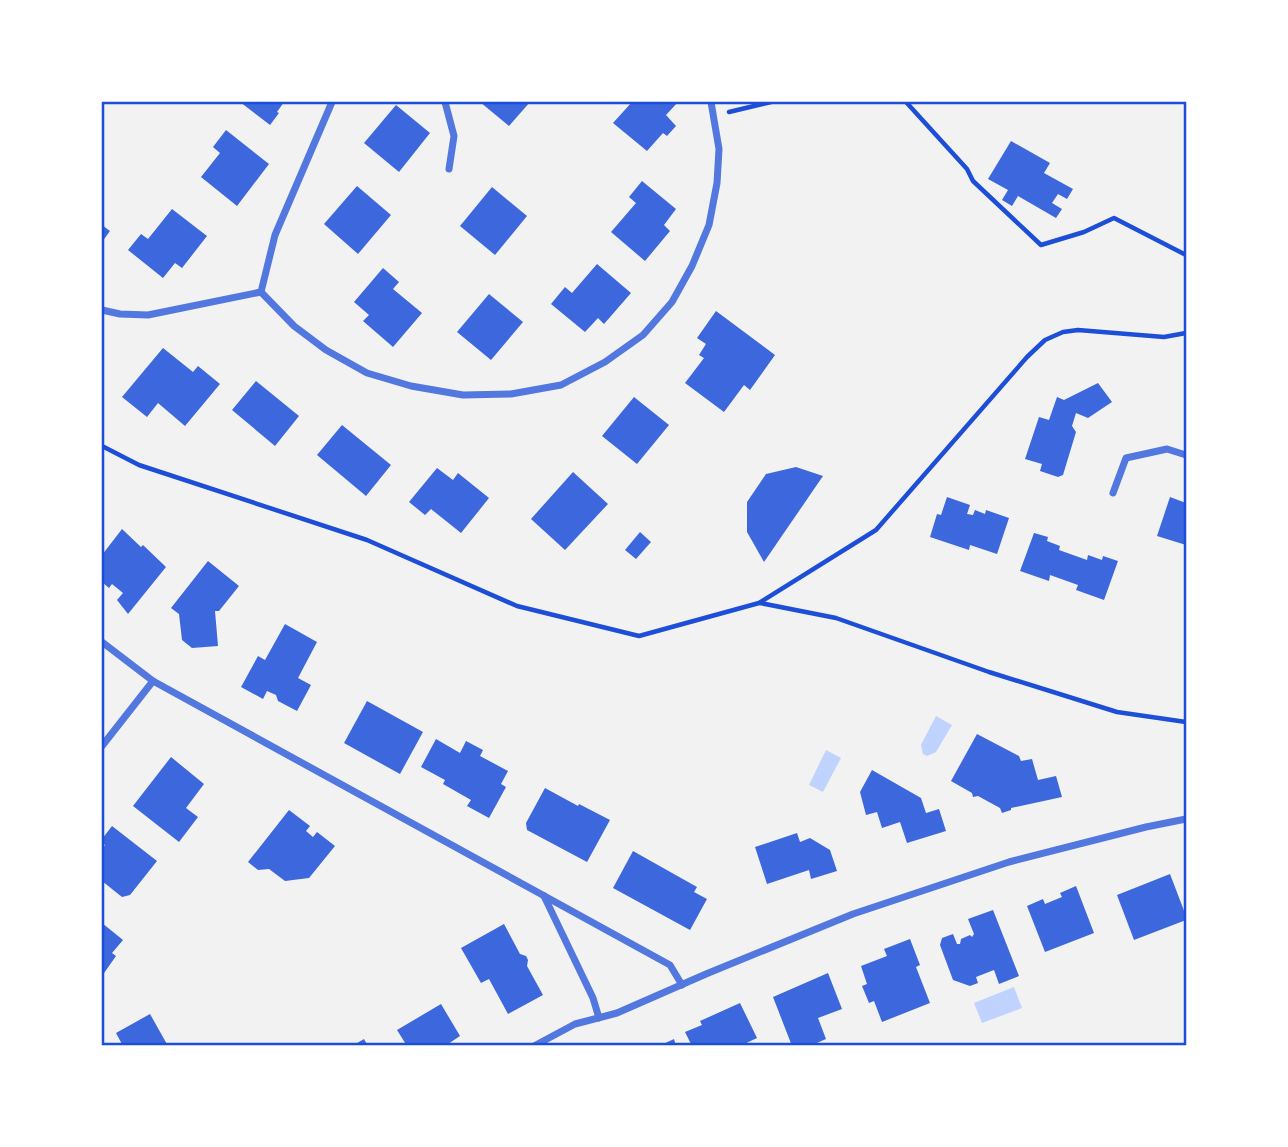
<svg xmlns="http://www.w3.org/2000/svg" width="1288" height="1147" font-family="Jost,sans-serif">
	<style>
		.water { fill: #bfd3fe }
		.building { fill: #3d67dc }
		.lines { fill: none; stroke-linecap: round; stroke-linejoin: round }
		.path { stroke: #1d4ed8; stroke-width: 4.5 }
		.minor { stroke: #5277de; stroke-width: 7 }
		.neatline { fill: none; stroke: #1d4ed8; stroke-width: 2.5 }
	</style>
	<rect width="100%" height="100%" fill="#f2f2f2"/>
	<g class="water">
		<polygon points="936,716 952,725 936,752 927,756 923,754 921,745"/>
		<polygon points="826,750 841,758 823,792 809,785"/>
		<polygon points="1014,987 1022,1008 982,1023 974,1003"/>
	</g>
	<g class="building">
		<polygon points="240,102 284,102 277,112 279,113 270,125"/>
		<polygon points="480,102 530,102 509,126"/>
		<polygon points="632,102 678,102 666,115 676,126 667,136 663,133 647,151 613,123"/>
		<polygon points="396,105 430,133 399,172 364,143"/>
		<polygon points="226,130 269,164 237,206 201,177 220,153 213,147"/>
		<polygon points="1011,141 1050,163 1044,173 1073,189 1067,199 1058,194 1052,203 1062,209 1056,218 1018,196 1012,206 1002,200 1008,190 988,179"/>
		<polygon points="642,181 676,209 664,225 670,231 645,261 611,232 636,203 629,197"/>
		<polygon points="357,186 391,215 358,254 324,224"/>
		<polygon points="492,187 527,216 495,255 460,226"/>
		<polygon points="172,209 207,236 182,268 175,263 163,278 128,250 141,234 148,239"/>
		<polygon points="102,225 110,231 102,242"/>
		<polygon points="597,264 631,293 604,324 598,318 585,332 551,304 565,287 572,293"/>
		<polygon points="383,268 399,282 393,289 422,313 393,347 363,321 369,315 354,302"/>
		<polygon points="489,294 523,322 491,360 457,332"/>
		<polygon points="716,311 775,355 750,390 744,385 724,412 685,383 704,358 699,355 706,344 697,338"/>
		<polygon points="163,348 193,372 198,366 220,384 185,426 158,403 147,417 122,397"/>
		<polygon points="256,381 299,416 275,446 232,410"/>
		<polygon points="1098,383 1112,402 1088,418 1076,413 1072,426 1076,432 1063,475 1058,477 1040,471 1042,464 1025,459 1039,417 1049,420 1057,397 1064,400"/>
		<polygon points="634,397 669,425 637,464 602,436"/>
		<polygon points="342,425 391,465 366,496 317,455"/>
		<polygon points="796,467 823,476 764,562 747,532 747,502 766,474"/>
		<polygon points="437,468 453,480 458,473 489,498 461,533 431,509 425,515 409,502"/>
		<polygon points="573,472 608,504 565,550 531,519"/>
		<polygon points="947,497 970,505 967,514 973,515 975,510 985,514 986,510 1009,518 997,554 970,545 969,550 930,537 937,514 941,515"/>
		<polygon points="1170,497 1186,503 1186,545 1157,536"/>
		<polygon points="122,529 141,547 143,545 166,567 128,614 117,600 123,593 112,584 109,588 102,582 102,555"/>
		<polygon points="640,532 651,542 636,559 625,550"/>
		<polygon points="1034,533 1048,537 1047,541 1060,546 1059,550 1087,560 1088,555 1102,560 1103,556 1118,561 1104,600 1076,590 1078,585 1050,575 1049,581 1020,571"/>
		<polygon points="208,561 239,586 219,611 215,611 218,646 192,648 182,640 179,614 171,608"/>
		<polygon points="285,624 317,642 298,678 311,685 297,711 278,701 276,695 267,691 263,699 241,687 258,656 265,660"/>
		<polygon points="367,701 423,732 400,774 344,743"/>
		<polygon points="977,734 1019,756 1021,761 1032,759 1038,780 1056,776 1062,797 1011,808 1011,810 1002,813 1000,808 978,796 973,797 972,793 951,781"/>
		<polygon points="436,739 460,753 466,741 483,750 480,756 508,771 501,784 506,787 489,818 467,806 471,800 443,784 445,780 421,767"/>
		<polygon points="171,757 204,784 186,808 198,817 179,842 133,806"/>
		<polygon points="872,770 921,798 926,813 939,809 946,831 907,843 900,822 882,828 877,812 866,815 860,792"/>
		<polygon points="545,788 578,806 579,804 610,820 587,862 527,830 526,823"/>
		<polygon points="289,810 310,826 306,831 313,837 317,832 335,846 309,878 285,881 269,869 258,870 248,862"/>
		<polygon points="112,826 157,861 130,895 122,897 102,881 102,849 105,845 102,843 102,839"/>
		<polygon points="797,833 800,842 810,838 830,850 837,871 811,879 809,870 767,884 755,847"/>
		<polygon points="633,851 697,887 694,892 707,899 690,930 613,888"/>
		<polygon points="1170,874 1186,916 1186,920 1134,940 1117,895"/>
		<polygon points="1076,886 1094,933 1045,952 1027,906 1043,899 1045,904 1062,897 1060,893"/>
		<polygon points="993,910 1019,976 999,984 994,970 976,977 978,983 970,986 953,980 940,945 942,938 953,934 957,944 960,944 961,939 970,935 972,937 974,934 968,919"/>
		<polygon points="102,923 123,940 112,953 116,956 102,976"/>
		<polygon points="504,924 520,954 526,956 528,960 527,966 543,995 508,1014 489,979 481,983 461,948"/>
		<polygon points="910,939 920,965 916,967 930,1003 882,1022 874,1001 869,1003 862,986 867,984 861,966 887,956 884,949"/>
		<polygon points="828,973 842,1009 818,1018 826,1039 810,1046 792,1046 773,997"/>
		<polygon points="740,1003 757,1038 740,1046 692,1046 685,1032 702,1025 700,1021"/>
		<polygon points="441,1004 460,1036 445,1046 407,1046 397,1030"/>
		<polygon points="150,1014 168,1046 123,1046 116,1033"/>
		<polygon points="364,1039 368,1046 352,1046"/>
		<polygon points="674,1039 676,1046 659,1046"/>
	</g>
	<g class="lines">
		<g class="path">
			<polyline points="906,102 967,169 973,181 1041,245 1084,232 1114,218 1186,255"/>
			<polyline points="729,112 771,102"/>
			<polyline points="102,446 139,465 367,540 517,606 639,636 759,603 876,530 1027,357 1045,340 1063,332 1078,330 1164,337 1186,333"/>
			<polyline points="760,603 836,618 989,672 1117,712 1186,722"/>
		</g>
		<g class="minor">
			<polyline points="445,102 454,136 449,169"/>
			<polyline points="261,292 294,326 326,350 367,373 411,386 463,395 511,394 561,385 605,362 643,335 672,302 692,266 709,225 717,183 719,149 711,102"/>
			<polyline points="102,310 120,314 148,315 261,292 275,235 332,102"/>
			<polyline points="1113,493 1126,458 1167,449 1186,455"/>
			<polyline points="102,642 153,681 670,965 682,985"/>
			<polyline points="102,746 153,681"/>
			<polyline points="544,896 593,998 599,1018"/>
			<polyline points="534,1046 575,1024 617,1013 706,974 853,914 1009,862 1146,827 1186,819"/>
		</g>
	</g>
	<rect width="1288" height="1147" fill="none" stroke="#ffffff" stroke-width="206"/>
	<rect x="103" y="103" width="1082" height="941" class="neatline"/>
</svg>
